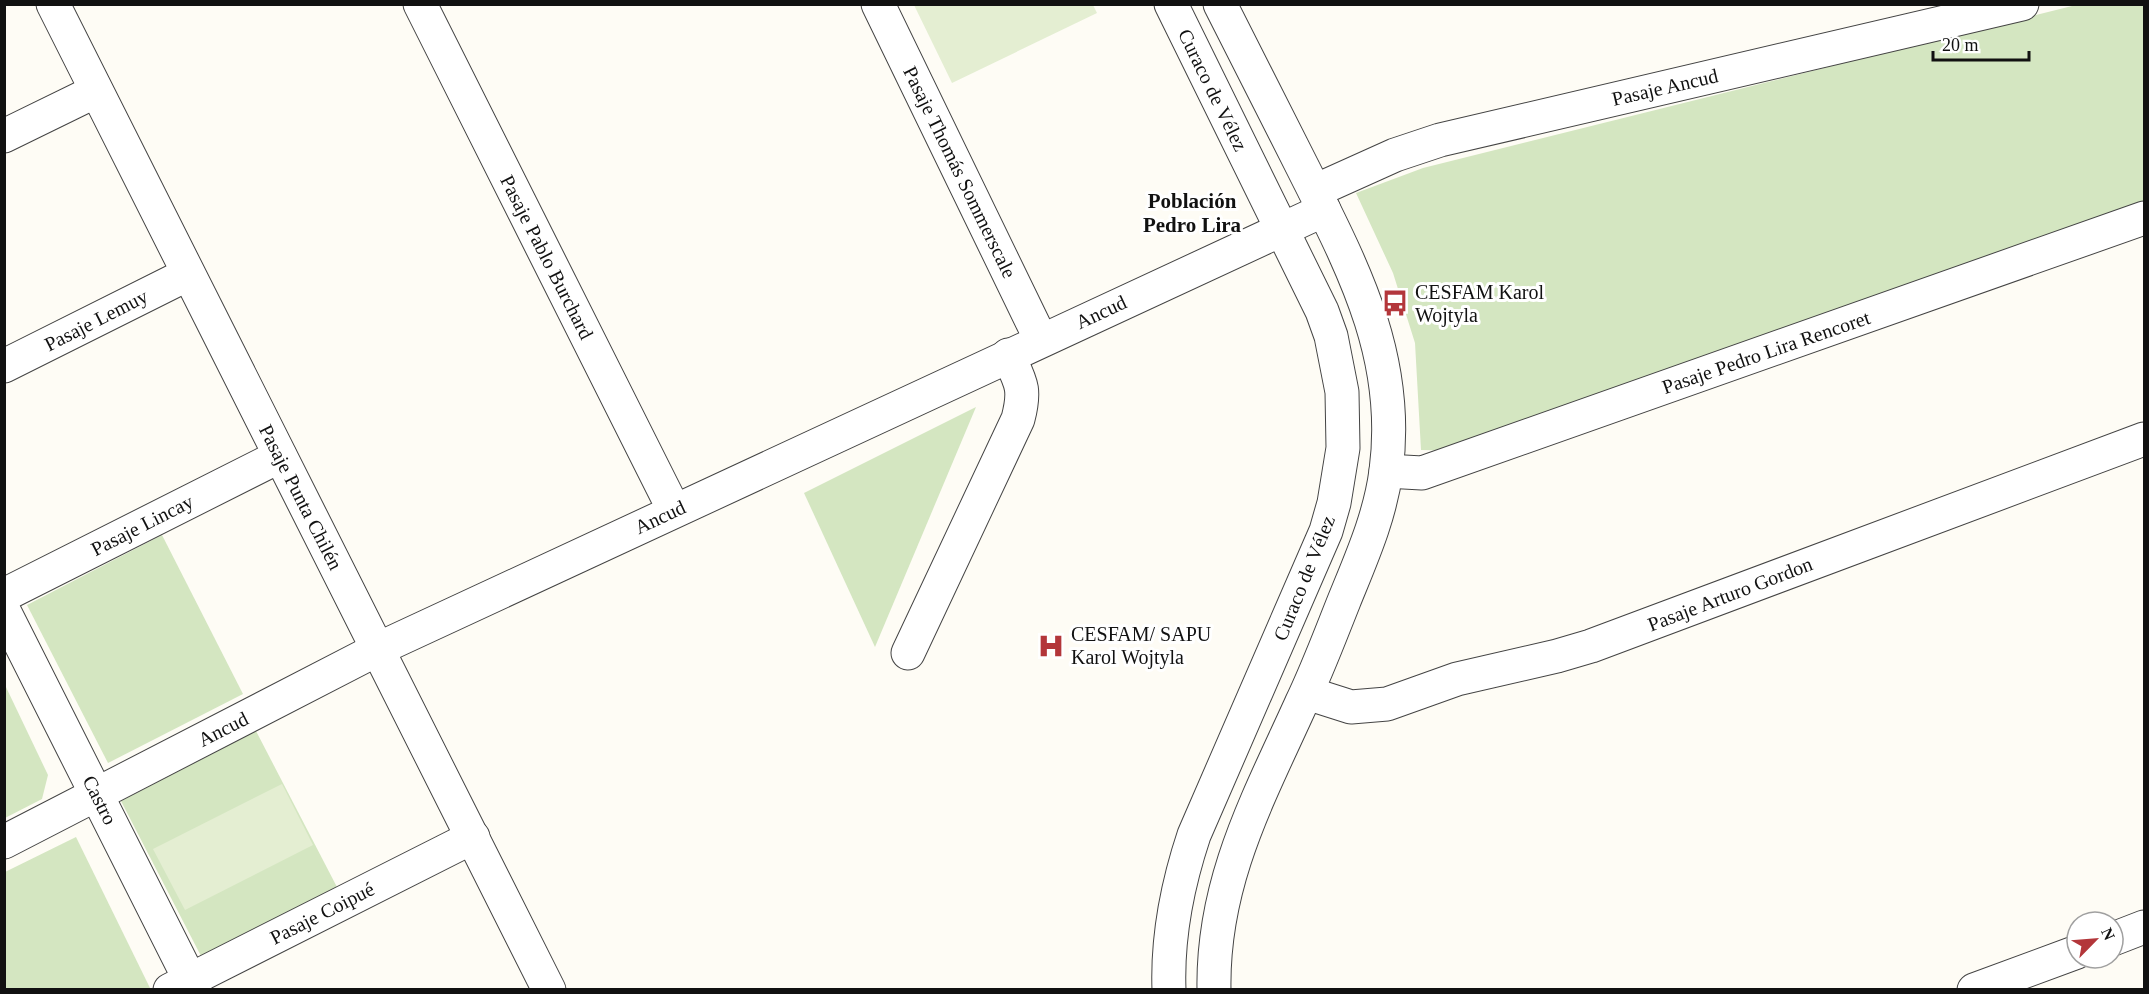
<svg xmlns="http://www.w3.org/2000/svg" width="2149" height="994" font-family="Georgia,serif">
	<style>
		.green { fill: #d4e6c1 }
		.pitch { fill: #e4eed2 }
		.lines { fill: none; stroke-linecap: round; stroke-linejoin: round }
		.minor-casing { stroke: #444; stroke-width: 35 }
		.minor { stroke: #fff; stroke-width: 33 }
		.labels { text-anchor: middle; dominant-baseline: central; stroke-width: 6; stroke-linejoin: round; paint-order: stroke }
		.street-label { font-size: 20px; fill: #111; stroke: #fff }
		.poi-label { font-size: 20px; fill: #111; stroke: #fff; text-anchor: start }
		.neighbourhood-label { font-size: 21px; font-weight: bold; fill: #111; stroke: #fff }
	</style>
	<rect width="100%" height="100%" fill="#fefcf5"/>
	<g class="green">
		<polygon points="2076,5 2144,5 2144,210 1463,451 1421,450 1415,343 1393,273 1356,193 1423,168"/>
		<polygon points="976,407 875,647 804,493"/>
		<polygon points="162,535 243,694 108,763 27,605"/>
		<polygon points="5,685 48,775 42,799 5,818"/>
		<polygon points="256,731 338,889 202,958 121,801"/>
		<polygon points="76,837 150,988 148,989 5,989 5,872"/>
	</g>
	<g class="pitch">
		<polygon points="1093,5 1097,13 952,83 914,5"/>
		<polygon points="282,784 313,845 185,910 153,849"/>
	</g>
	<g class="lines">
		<g class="minor-casing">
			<g id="minor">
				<polyline points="53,4 549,990"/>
				<polyline points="420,4 674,510"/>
				<polyline points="878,4 1041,340"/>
				<polyline points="4,136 96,91"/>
				<polyline points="1315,191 1395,155 1440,140 2022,4"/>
				<polyline points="4,366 188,274"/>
				<polyline points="1386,471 1422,473 2144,218"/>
				<polyline points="4,595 280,456"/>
				<polyline points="4,611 195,990"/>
				<path d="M908,653L1018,419C1026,388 1021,383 1008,355"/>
				<polyline points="1307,693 1351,707 1387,704 1457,679 1557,656 1591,646 2144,439"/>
				<polyline points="4,842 378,649 1324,210"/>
				<polyline points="2113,939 2144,927"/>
				<polyline points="170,990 473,837"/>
				<path d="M1169,990C1167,936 1177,886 1194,835L1326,531L1334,503L1343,448L1342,392L1331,336L1322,311L1171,4"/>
				<path d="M1214,990C1212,882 1258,799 1301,704C1317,671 1330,636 1344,601C1361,559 1380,517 1386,471C1401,357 1353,268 1304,170C1276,115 1248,60 1220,4"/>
				<polyline points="1974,990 2077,952"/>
			</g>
		</g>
		<use href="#minor" class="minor"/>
	</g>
	<defs>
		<g id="bus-bare" transform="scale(2.07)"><path d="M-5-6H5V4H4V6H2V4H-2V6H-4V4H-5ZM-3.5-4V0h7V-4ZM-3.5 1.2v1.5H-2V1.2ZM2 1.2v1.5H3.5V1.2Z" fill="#b3363a" stroke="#fff" stroke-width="2.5" paint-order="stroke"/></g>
		<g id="hospital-bare" transform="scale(2.07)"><path d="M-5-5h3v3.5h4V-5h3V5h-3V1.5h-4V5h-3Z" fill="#b3363a" stroke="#fff" stroke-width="2.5" paint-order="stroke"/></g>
	</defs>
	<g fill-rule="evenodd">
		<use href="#bus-bare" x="1395" y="303"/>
		<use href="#hospital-bare" x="1051" y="646"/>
	</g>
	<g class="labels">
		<g class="street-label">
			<text transform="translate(1665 87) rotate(-13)">Pasaje Ancud</text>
			<text transform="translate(1213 90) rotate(64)">Curaco de Vélez</text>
			<text transform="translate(960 172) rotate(64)">Pasaje Thomás Sommerscale</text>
			<text transform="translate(547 257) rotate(63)">Pasaje Pablo Burchard</text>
			<text transform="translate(1101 312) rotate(-25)">Ancud</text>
			<text transform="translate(96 320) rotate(-27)">Pasaje Lemuy</text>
			<text transform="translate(1766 352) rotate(-19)">Pasaje Pedro Lira Rencoret</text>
			<text transform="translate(301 497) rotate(63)">Pasaje Punta Chilén</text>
			<text transform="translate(660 517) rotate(-25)">Ancud</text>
			<text transform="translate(142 525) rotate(-27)">Pasaje Lincay</text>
			<text transform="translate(1304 578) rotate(-68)">Curaco de Vélez</text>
			<text transform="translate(1730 594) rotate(-21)">Pasaje Arturo Gordon</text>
			<text transform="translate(223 729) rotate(-27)">Ancud</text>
			<text transform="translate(100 800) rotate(63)">Castro</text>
			<text transform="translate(322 913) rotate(-27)">Pasaje Coipué</text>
		</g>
		<g class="poi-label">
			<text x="1415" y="292">CESFAM Karol<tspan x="1415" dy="23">Wojtyla</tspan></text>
			<text x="1071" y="634">CESFAM/ SAPU<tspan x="1071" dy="23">Karol Wojtyla</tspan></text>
		</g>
		<g class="neighbourhood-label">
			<text x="1192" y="201">Población<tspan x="1192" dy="24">Pedro Lira</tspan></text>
		</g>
	</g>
	<rect width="2149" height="994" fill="none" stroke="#111111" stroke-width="12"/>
	<g transform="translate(2095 940) rotate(65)"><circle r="28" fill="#ffffff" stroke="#a0a0a0" stroke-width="1.5"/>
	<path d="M0-4.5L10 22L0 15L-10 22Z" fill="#b3363a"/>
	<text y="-9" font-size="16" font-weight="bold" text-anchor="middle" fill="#111111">N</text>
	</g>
	<path d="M1933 51v9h96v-9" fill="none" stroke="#111111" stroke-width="3"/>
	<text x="1942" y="51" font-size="18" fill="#111111" stroke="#ffffff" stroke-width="4.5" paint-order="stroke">20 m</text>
</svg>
